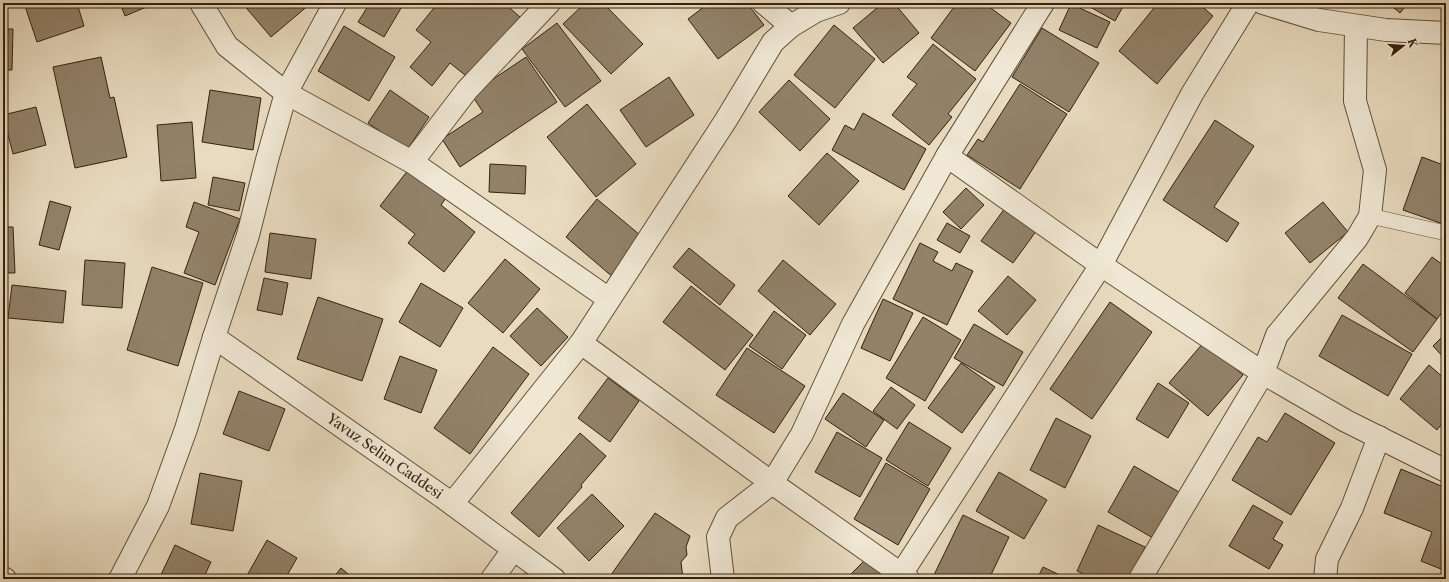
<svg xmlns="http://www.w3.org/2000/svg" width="1449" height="582" font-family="'Libre Caslon Text',serif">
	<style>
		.building { fill: #92826a; stroke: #34210e }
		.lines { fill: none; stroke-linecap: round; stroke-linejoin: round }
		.service-casing { stroke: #61503a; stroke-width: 16 }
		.minor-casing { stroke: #61503a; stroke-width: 24 }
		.tertiary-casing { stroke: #61503a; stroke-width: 24 }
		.service { stroke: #f0e8d5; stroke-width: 15 }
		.minor { stroke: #f0e8d5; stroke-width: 22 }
		.tertiary { stroke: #f0e8d5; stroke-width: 22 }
		.labels { text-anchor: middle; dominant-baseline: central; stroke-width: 3.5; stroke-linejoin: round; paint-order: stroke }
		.street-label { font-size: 14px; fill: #34210e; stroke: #f0e8d5 }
	</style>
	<rect width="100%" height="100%" fill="#e8dbbf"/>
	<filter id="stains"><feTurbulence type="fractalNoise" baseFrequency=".005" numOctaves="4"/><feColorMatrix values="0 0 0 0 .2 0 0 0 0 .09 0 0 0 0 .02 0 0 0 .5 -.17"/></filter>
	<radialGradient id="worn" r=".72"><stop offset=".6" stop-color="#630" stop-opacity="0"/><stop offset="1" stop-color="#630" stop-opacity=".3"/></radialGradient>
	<g class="building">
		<polygon points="24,3 77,3 84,26 37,42"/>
		<polygon points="120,3 156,3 125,16"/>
		<polygon points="242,3 310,3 310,4 271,37"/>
		<polygon points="370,3 404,3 384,37 358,22"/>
		<polygon points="438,3 504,3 520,17 470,79 450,63 432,86 410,67 431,42 416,30"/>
		<polygon points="585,3 603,3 643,44 611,74 563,24"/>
		<polygon points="709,3 747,3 764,25 718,59 688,19"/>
		<polygon points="883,3 894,3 919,33 883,63 853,28"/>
		<polygon points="957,3 984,3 1011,23 975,71 931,38"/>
		<polygon points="1083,3 1125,3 1115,21"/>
		<polygon points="1158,3 1198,3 1213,16 1157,84 1119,51"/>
		<polygon points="1388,3 1408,3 1400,13"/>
		<polygon points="1071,4 1110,22 1097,48 1059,30"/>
		<polygon points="557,23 601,81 565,107 522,49"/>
		<polygon points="834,25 875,59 835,108 794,75"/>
		<polygon points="344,26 395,57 369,101 318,71"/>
		<polygon points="1042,28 1099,63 1069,112 1012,77"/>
		<polygon points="3,29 13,29 12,70 3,70"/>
		<polygon points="933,44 976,79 948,114 952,117 929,145 892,115 917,84 907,77"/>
		<polygon points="101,57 110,98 114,97 127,157 75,168 53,67"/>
		<polygon points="526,57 557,102 460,167 442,139 483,112 471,94"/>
		<polygon points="669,77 694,115 646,147 620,110"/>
		<polygon points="789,80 830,119 800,151 759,112"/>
		<polygon points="1020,84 1067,114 1020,189 967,155 978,139 983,142"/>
		<polygon points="210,90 261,98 253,150 202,142"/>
		<polygon points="390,90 429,117 407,150 368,123"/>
		<polygon points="587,104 636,164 596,197 547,137"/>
		<polygon points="36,107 46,145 13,154 3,115"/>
		<polygon points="863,113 926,149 904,190 832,150 845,125 854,130"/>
		<polygon points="1215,120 1254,146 1214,207 1239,223 1227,242 1163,200"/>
		<polygon points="192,122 196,178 161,181 157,125"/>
		<polygon points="827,153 859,181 819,225 788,196"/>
		<polygon points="1422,157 1446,166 1446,225 1403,210"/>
		<polygon points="490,164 526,166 525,194 489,192"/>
		<polygon points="409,169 446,198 441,205 475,232 444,272 408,243 415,234 380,206"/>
		<polygon points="213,177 245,183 239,211 208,205"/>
		<polygon points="966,188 984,205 961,229 943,212"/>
		<polygon points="597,199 646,240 614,278 566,237"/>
		<polygon points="50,201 71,207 59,250 39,245"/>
		<polygon points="194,202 240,219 215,285 184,273 199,232 186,227"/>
		<polygon points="1323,202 1348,232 1310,263 1285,233"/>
		<polygon points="1005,208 1037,230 1013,263 981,241"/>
		<polygon points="947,223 970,236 960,253 937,240"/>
		<polygon points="3,227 13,227 15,273 3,273"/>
		<polygon points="270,233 316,239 311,279 265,272"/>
		<polygon points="920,243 938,252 933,261 952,271 956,263 973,271 947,325 893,299"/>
		<polygon points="689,248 735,285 720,305 673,267"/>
		<polygon points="1432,257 1446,267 1446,307 1437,319 1405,293"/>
		<polygon points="505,259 540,289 503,333 468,303"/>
		<polygon points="85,260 125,263 122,308 82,305"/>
		<polygon points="783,260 836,304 810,335 758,291"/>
		<polygon points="1363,264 1437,319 1413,352 1338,298"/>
		<polygon points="152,267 203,283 178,366 127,350"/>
		<polygon points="1008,276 1036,300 1007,335 978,311"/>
		<polygon points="264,278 288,283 282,315 257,310"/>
		<polygon points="421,283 463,308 440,347 399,322"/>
		<polygon points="12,285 66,291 63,323 8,318"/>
		<polygon points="691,286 753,335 725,370 663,322"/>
		<polygon points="318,297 383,319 362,381 297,359"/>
		<polygon points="883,299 913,313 890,361 861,348"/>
		<polygon points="1110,302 1152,332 1092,419 1050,389"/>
		<polygon points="537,308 568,337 541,366 510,336"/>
		<polygon points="774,311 806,335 782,369 749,346"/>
		<polygon points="1342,315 1412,354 1388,396 1319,356"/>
		<polygon points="923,317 961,340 925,401 886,378"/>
		<polygon points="974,324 1023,352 1003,386 954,358"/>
		<polygon points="1446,333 1446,360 1433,346"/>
		<polygon points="1204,342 1243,375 1208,416 1169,383"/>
		<polygon points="493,347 529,374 470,454 434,428"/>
		<polygon points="747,348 805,386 774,433 716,395"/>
		<polygon points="400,356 437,370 421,413 384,399"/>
		<polygon points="961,363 995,387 962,433 928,408"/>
		<polygon points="1429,365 1446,380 1446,418 1437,430 1400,399"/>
		<polygon points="608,378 639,401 610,442 578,418"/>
		<polygon points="1158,383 1189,403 1168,438 1136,419"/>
		<polygon points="891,387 915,405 897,429 873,411"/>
		<polygon points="239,391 285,409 269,451 223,434"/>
		<polygon points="843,393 884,420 866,447 825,419"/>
		<polygon points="1285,413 1335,443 1291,515 1232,480 1258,437 1267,442"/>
		<polygon points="1056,418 1091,436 1065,488 1030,470"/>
		<polygon points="909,422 951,448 928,486 886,460"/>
		<polygon points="837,432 882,458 860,497 815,472"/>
		<polygon points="580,433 606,456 581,485 582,487 539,537 511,513"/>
		<polygon points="886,463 930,489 898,545 854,519"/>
		<polygon points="1134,466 1179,492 1153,538 1108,512"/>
		<polygon points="1401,469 1446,488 1446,571 1421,561 1432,532 1384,513"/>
		<polygon points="999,472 1047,500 1024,539 976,511"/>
		<polygon points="200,473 242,481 233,531 191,524"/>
		<polygon points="592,494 624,526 589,561 557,528"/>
		<polygon points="1253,505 1283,522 1273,539 1283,545 1269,569 1229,546"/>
		<polygon points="655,513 690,536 686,547 687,555 681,562 683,579 608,579"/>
		<polygon points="963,515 1009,537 989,579 932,579"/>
		<polygon points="1098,525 1145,547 1130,579 1094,579 1077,571"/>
		<polygon points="267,540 297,558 285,579 245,579"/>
		<polygon points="175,545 211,562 203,579 159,579"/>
		<polygon points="867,558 887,579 846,579"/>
		<polygon points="1043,567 1068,579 1037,579"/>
		<polygon points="341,568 354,579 332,579"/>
	</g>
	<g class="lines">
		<g class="service-casing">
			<polyline id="service" points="1370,216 1446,233"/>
		</g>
		<g class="minor-casing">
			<g id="minor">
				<polyline points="201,3 227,46 286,93 412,162 609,299"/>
				<polyline points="764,3 791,26"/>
				<polyline points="1263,3 1319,20 1386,30 1446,33"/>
				<polyline points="947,156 1101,265 1263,373 1346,421 1446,471"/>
				<polyline points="412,162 467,90 549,3"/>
				<polyline points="581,343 772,483 908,579"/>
				<polyline points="452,504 581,343 726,120 773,42 791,26 816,11 839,3"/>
				<polyline points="3,578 5,579"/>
				<polyline points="120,579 158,506 186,429 214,337 248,235 267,160 286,93 335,3"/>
				<polyline points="492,579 513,550"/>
				<polyline points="723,579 718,537 727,518 772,483 802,434 853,324 947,156 1043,3"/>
				<polyline points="898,579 1101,265 1192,94 1248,3"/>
				<polyline points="1140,579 1263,373 1277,335 1357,238 1370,216 1375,170 1355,101 1356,26"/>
				<polyline points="1325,579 1327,559 1352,508 1379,437"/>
			</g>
		</g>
		<g class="tertiary-casing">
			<polyline id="tertiary" points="214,337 444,498 554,579"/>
		</g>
		<use href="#service" class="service"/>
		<use href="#minor" class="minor"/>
		<use href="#tertiary" class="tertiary"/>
	</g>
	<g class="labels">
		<g class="street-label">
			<text transform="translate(385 456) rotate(35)">Yavuz Selim Caddesi</text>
		</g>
	</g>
	<rect width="1449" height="582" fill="none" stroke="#e8dbbf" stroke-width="16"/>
	<rect x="4" y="4" width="1441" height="574" fill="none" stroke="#34210e" stroke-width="2"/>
	<rect x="8" y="8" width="1433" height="566" fill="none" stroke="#34210e"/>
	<g transform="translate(1403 46) rotate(73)" stroke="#f0e8d5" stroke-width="3" paint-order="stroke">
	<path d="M0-3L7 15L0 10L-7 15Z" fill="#34210e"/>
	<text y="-6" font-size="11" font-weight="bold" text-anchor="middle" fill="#34210e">K</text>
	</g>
	<rect width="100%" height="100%" filter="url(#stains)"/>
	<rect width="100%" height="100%" fill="url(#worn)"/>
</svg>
